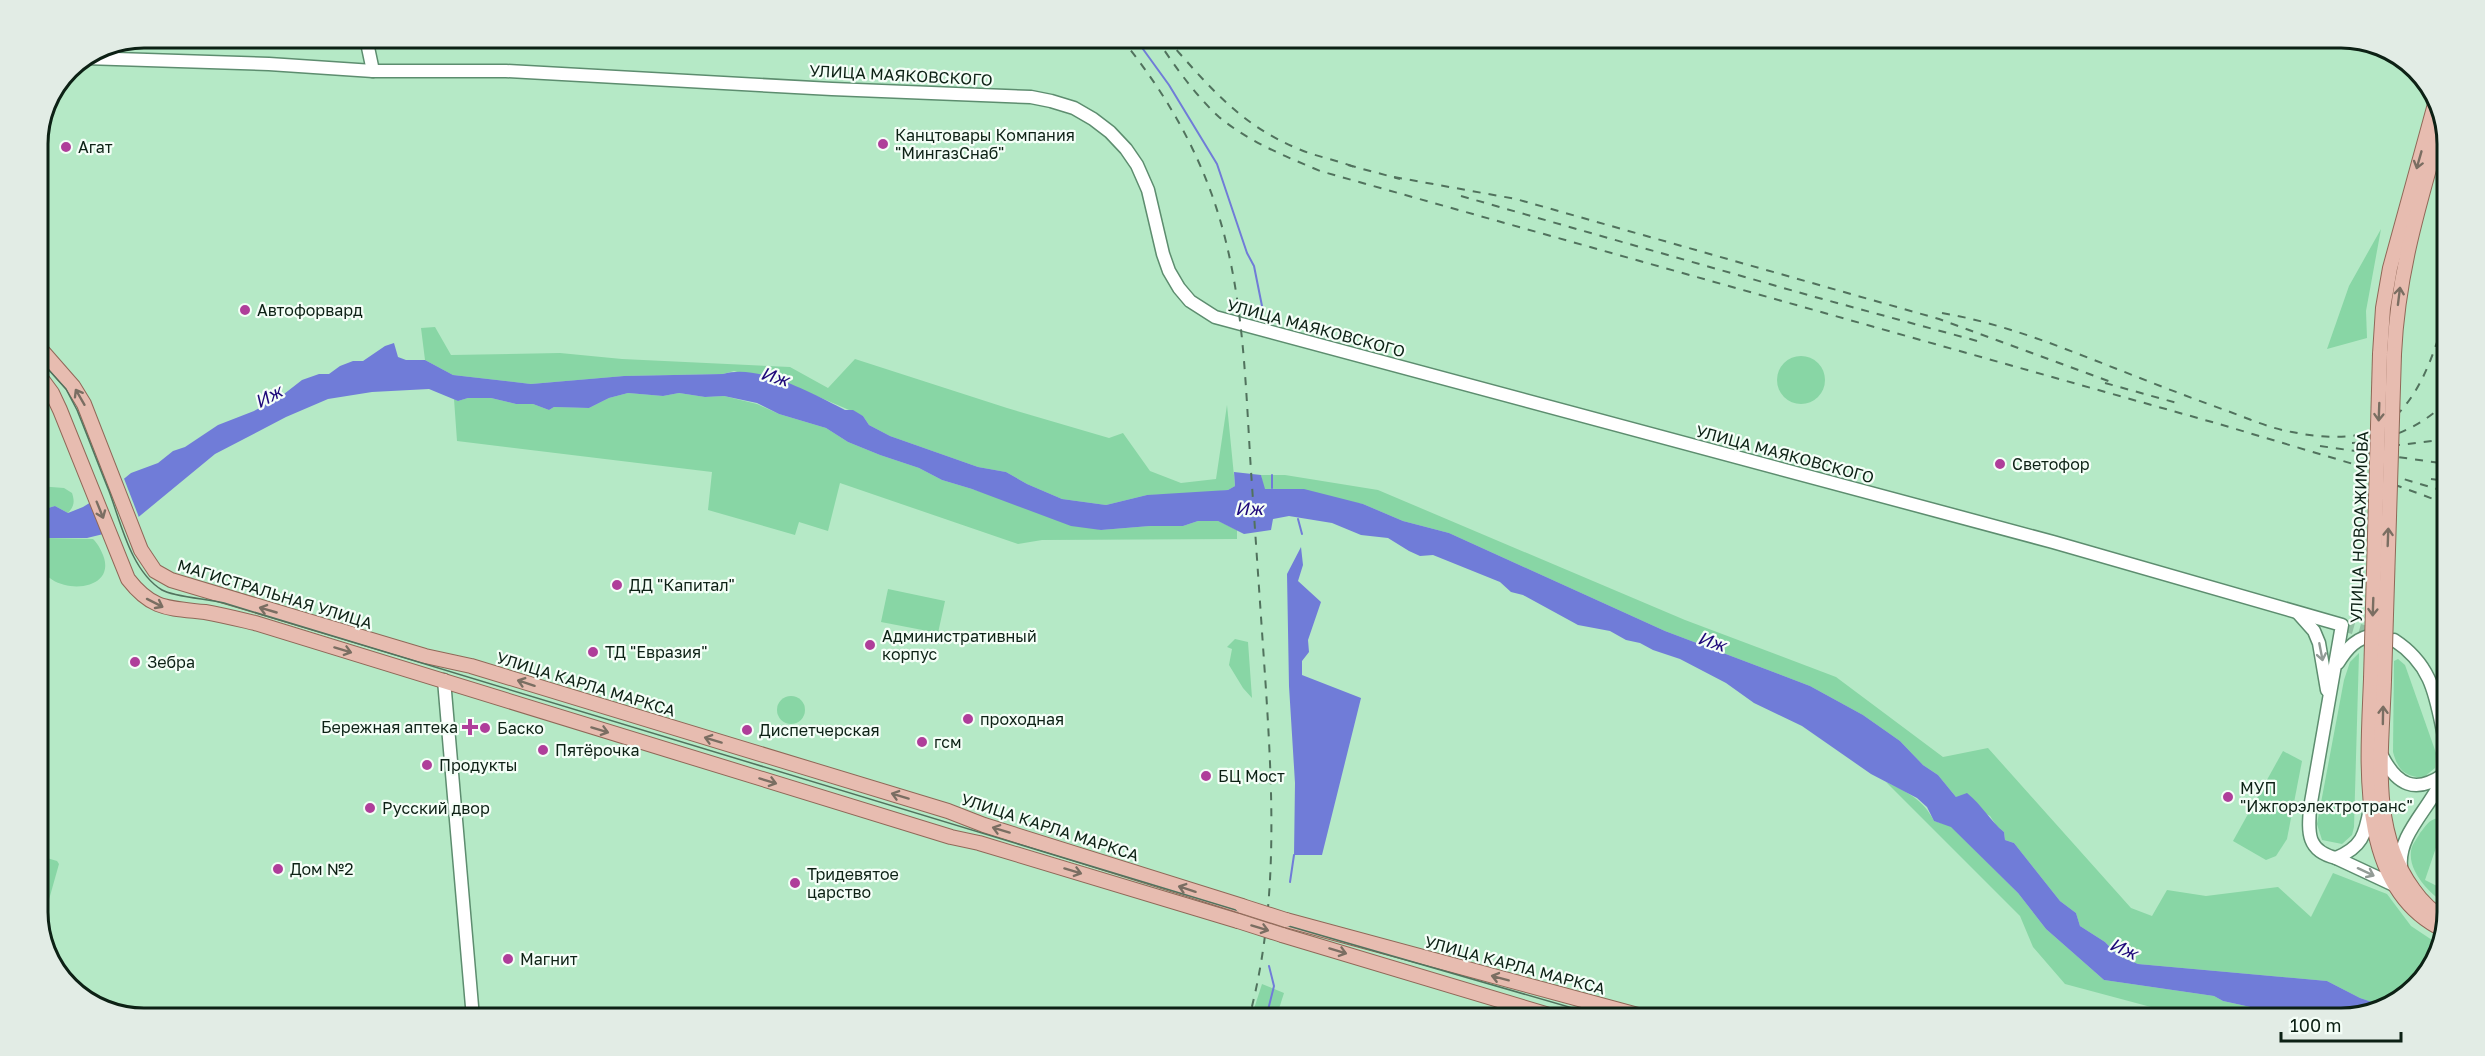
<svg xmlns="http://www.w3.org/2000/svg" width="2485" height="1056" font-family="'Golos Text',sans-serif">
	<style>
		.green { fill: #88d6a5 }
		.water { fill: #707cd8 }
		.pier { fill: #b5e9c6 }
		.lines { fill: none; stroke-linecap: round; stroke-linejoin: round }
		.stream { stroke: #707cd8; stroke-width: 2 }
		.secondary-tunnel { stroke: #93c1a3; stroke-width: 12; stroke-dasharray: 12 6; stroke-linecap: butt }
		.secondary-casing { stroke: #5d8d6f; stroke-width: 15 }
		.primary-casing { stroke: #906858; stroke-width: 16 }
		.secondary { stroke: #fff; stroke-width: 12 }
		.primary { stroke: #e7bcb0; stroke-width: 14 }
		.tram { stroke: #51725d; stroke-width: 1.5 }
		.rail { stroke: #51725d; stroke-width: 2; stroke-dasharray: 8 8; stroke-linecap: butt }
		.primary-bridge-casing { stroke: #906858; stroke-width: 16; stroke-linecap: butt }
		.primary-bridge { stroke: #e7bcb0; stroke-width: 14 }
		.oneway { stroke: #7a6e62 }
		.oneway2 { stroke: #929b96 }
		.poi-dot { fill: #af3e9a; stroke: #f4fef7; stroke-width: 2 }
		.labels { text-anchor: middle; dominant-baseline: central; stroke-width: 4.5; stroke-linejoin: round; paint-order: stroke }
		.street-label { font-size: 16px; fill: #0d2115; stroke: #f4fef7 }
		.poi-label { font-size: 16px; fill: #0d2115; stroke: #f4fef7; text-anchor: start }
		.water-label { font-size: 18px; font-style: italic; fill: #1e097a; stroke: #f4fef7 }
		.rim { fill: none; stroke: #0d2115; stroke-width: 3 }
	</style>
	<rect width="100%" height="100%" fill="#b5e9c6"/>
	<g class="green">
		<polygon points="2381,229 2366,311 2367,338 2327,349 2349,286"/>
		<polygon points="435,327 451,355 560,353 622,359 790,367 828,388 855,359 1007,408 1109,438 1123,433 1150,471 1181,483 1216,479 1227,405 1235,486 1228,490 1195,494 1147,495 1106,505 1062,499 1027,484 1006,472 978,467 890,436 869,425 863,416 819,397 734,371 723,374 624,376 531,384 453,375 425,360 421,328"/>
		<circle cx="1801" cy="380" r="24"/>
		<polygon points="628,393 663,396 679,393 705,397 724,396 757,404 779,414 826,428 848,442 880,455 919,468 942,480 972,489 1101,530 1150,526 1183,526 1198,521 1218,521 1237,530 1237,539 1042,540 1018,544 840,483 828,531 799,522 795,535 708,510 712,472 457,441 454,399 458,401 468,398 491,398 516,404 533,404 549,410 554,407 589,408 609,398"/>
		<polygon points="1261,475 1285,475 1378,490 1685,620 1836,677 1943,757 1988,748 2131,908 2152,916 2167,890 2206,896 2278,887 2311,917 2333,873 2387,894 2411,926 2441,946 2440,952 2400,1000 2384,1006 2360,998 2327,981 2138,964 2119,956 2105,942 2080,926 2076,913 2060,901 2014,843 2005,840 2004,832 1996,825 1990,816 1956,797 1938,775 1923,765 1900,741 1863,715 1810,686 1665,631 1449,533 1403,521 1363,504 1264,489"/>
		<path d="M38,486L64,488L72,493C75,502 74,506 68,513L55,506L48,508L38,517Z"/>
		<path d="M47,538L93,539C98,544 100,548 103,555C119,595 45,597 38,560C37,554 38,547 38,541Z"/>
		<polygon points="888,589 945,601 938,633 881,622"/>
		<polygon points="1235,639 1248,642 1252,698 1243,688 1229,665 1232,649 1227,647"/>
		<polygon points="2359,653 2354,827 2352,835 2342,844 2322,840 2317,824 2344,680 2350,662"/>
		<path d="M2398,659L2405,665L2436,753L2435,768L2423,778C2404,776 2398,770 2393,752L2394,661Z"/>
		<circle cx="791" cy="710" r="14"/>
		<polygon points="2283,751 2302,761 2287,839 2276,856 2266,860 2233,841"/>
		<path d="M1886,782C1907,792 1923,799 1934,821L1951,826L2018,893L2046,929L2104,980L2214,996L2223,1001L2301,1018H2192L2065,984L2033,947L2020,916Z"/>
		<path d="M2438,818L2445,821L2425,880L2447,891V905C2431,895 2408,872 2411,851C2412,844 2417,839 2420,833C2426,826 2428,820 2438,818Z"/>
		<polygon points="40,856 57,861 59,864 48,903 45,905 38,903 38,858"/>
		<polygon points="1262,984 1284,993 1276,1018 1251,1018"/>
	</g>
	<g class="water">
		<path d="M394,343L398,357L406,360H425L453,375L531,384L624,376L723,374C759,363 813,394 845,410H853L863,416L869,425L890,436L978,467L1006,472L1027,484L1062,499L1106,505L1147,495L1228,490L1235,486L1234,472L1261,475L1265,489H1304L1363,504L1403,521L1449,533L1665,631L1810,686L1863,715L1900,741L1923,765L1938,775L1956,797L1967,793C1983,806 1990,821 2004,832L2005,840L2014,843L2060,901L2076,913L2080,926L2105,942L2119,956L2138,964L2327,981L2360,998L2384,1006L2341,1018H2301L2223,1001L2214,996L2104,980L2046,929L2018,893L1951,827L1934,821L1927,807L1917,798L1871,774L1802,726L1754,703L1726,683L1680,659L1653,650L1640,643L1626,640L1610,631L1578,625L1523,595L1511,592L1500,582L1433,555L1420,556L1409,551L1388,538L1361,535L1332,523L1289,516L1273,519L1271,530L1244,534L1218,521H1198L1183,526H1150L1101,530L1071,526L972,489L942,480L919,468L880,455L848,442L826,428L779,414L757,403L724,396L705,397L679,393L663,396L628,393L609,398L589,408L554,407L549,410L533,404H516L491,398H468L458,401L429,389L372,392L328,399L286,417L215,454L124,529L87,538H47L38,541V517L48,508L55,506L68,513L83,507L109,491L131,473L158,463L173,451L185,447L218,425L254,411L284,394L302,380L319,374H329L340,366L353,361H363L385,346Z"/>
		<polygon points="1301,547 1303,565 1298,581 1321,602 1308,640 1309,652 1302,661 1302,675 1361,698 1322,855 1294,855 1295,783 1289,686 1287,574"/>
	</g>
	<polygon class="pier" points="123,476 140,520 125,532 105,537 90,499"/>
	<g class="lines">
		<g class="stream">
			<polyline points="1135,38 1169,85 1217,164 1247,253 1254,266 1263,311"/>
			<polyline points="1272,488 1272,475"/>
			<polyline points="1298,519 1302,534"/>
			<polyline points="1290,882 1294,855"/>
			<polyline points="1266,1018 1274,986 1269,966"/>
		</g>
		<polyline class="secondary-tunnel" points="2342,625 2378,635"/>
		<g class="secondary-casing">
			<g id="secondary">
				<polyline points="366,38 373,71"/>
				<path d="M85,58L269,64L373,71H506L832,89L1031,97L1051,101L1074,108L1093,119L1110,132L1126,149L1137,165L1148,190L1163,254L1169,271L1179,288L1190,301L1215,317L2053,542L2342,625L2310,808C2308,833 2307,851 2336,858L2396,886"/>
				<polyline points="2298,613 2314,631 2319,643 2327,690"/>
				<path d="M2394,640C2437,668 2436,704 2447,750"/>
				<path d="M2338,663C2347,648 2357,637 2375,635"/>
				<polyline points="444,680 473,1018"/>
				<path d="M2382,756C2397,785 2415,794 2443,775"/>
				<path d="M2336,858C2362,847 2365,835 2370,809"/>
				<path d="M2401,867C2397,829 2441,801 2447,763"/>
			</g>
		</g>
		<g class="primary-casing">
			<g id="primary">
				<polyline points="38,346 73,386 84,404 141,550 155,571 171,580 425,656 471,666 948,811 984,825 1242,906"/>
				<polyline points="2380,354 2383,308 2390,268 2435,104"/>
				<path d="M2394,354C2398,270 2420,202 2442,123"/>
				<path d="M38,374L52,393L60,410L128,579C152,610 168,608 205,612C222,615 238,619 255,623L951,837L979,843L1238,921"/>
				<path d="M2371,679C2368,761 2355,888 2444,930"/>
				<path d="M2384,680C2382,750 2369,829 2413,889C2422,902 2432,912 2446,919"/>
				<polyline points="1286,920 1649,1018"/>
				<polyline points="1282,935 1559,1018"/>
			</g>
		</g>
		<use href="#secondary" class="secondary"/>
		<use href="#primary" class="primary"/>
		<path class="tram" d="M38,358L66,389L77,410C88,437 98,464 109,491C121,523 131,571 162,590C174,597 209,599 224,603L1285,925L1607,1018"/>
		<g class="rail">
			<path d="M1121,38C1160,86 1191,137 1212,195C1244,285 1245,378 1251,471C1256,544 1261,617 1266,690C1273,800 1278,910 1249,1018"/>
			<path d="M1156,38C1174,65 1195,95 1219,117C1249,142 1285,156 1320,171L2219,424L2447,492"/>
			<path d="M1166,38C1208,85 1239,125 1301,150C1318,157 1337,160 1354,167"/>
			<polyline points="1348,165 1400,179"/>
			<polyline points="1394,177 1516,199 1939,319 2114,383"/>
			<polyline points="1461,196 1815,297 1981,342"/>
			<path d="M1942,313C1978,319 2013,330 2047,342C2106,364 2163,388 2222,409C2245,417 2268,428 2292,432C2322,438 2363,442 2389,422C2422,395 2435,350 2447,310"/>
			<polyline points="2105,383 2177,403"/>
			<path d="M2352,443C2387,442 2423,426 2447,401"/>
			<polyline points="2376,443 2401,445 2447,439"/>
			<polyline points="2320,446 2447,464"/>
			<polyline points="2379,479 2447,504"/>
			<polyline points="2431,479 2447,481"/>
		</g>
		<g class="primary-bridge-casing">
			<g id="primary-bridge">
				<polyline points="2371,679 2380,354"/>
				<polyline points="2384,680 2394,354"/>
				<polyline points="1242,906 1286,920"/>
				<polyline points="1238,921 1282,935"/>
			</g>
		</g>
		<use href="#primary-bridge" class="primary-bridge"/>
	</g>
	<defs><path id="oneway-shaft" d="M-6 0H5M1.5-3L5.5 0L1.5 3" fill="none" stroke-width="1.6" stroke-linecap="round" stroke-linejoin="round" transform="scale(1.5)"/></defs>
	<g class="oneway">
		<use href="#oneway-shaft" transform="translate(2419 160) rotate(106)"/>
		<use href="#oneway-shaft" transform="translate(2399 296) rotate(-83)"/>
		<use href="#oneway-shaft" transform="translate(80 397) rotate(-120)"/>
		<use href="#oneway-shaft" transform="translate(2379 412) rotate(92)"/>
		<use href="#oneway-shaft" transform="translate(100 510) rotate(68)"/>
		<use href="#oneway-shaft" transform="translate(2388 537) rotate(-88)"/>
		<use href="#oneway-shaft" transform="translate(155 603) rotate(27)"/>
		<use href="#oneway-shaft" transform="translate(2373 607) rotate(92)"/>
		<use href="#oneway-shaft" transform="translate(268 610) rotate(-164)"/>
		<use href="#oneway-shaft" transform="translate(343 650) rotate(17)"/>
		<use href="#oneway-shaft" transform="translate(526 683) rotate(-162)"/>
		<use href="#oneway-shaft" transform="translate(2383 715) rotate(-89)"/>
		<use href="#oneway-shaft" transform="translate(600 730) rotate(17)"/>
		<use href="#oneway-shaft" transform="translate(713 740) rotate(-163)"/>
		<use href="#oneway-shaft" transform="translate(768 781) rotate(17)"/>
		<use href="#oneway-shaft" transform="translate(900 796) rotate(-163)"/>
		<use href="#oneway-shaft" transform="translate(1001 830) rotate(-163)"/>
		<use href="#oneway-shaft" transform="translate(1073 871) rotate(17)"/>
		<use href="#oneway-shaft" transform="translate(1187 889) rotate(-162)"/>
		<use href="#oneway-shaft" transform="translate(1260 928) rotate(17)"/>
		<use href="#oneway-shaft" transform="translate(1338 951) rotate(17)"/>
		<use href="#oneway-shaft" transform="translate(1500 978) rotate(-165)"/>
	</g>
	<g class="oneway2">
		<use href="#oneway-shaft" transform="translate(2321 652) rotate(79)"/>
		<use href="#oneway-shaft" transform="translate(2366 872) rotate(25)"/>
	</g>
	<g class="poi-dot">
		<circle cx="883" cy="144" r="6"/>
		<circle cx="66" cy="147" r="6"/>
		<circle cx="245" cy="310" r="6"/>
		<circle cx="2000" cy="464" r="6"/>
		<circle cx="617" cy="585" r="6"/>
		<circle cx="870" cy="645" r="6"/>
		<circle cx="593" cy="652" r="6"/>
		<circle cx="135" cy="662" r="6"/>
		<circle cx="968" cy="719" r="6"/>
		<path d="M467 718h6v6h6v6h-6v6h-6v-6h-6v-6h6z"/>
		<circle cx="485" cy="728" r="6"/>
		<circle cx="747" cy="730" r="6"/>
		<circle cx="922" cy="742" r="6"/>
		<circle cx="543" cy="750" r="6"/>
		<circle cx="427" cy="765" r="6"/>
		<circle cx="1206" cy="776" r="6"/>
		<circle cx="2228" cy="797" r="6"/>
		<circle cx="370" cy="808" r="6"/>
		<circle cx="278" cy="869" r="6"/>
		<circle cx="795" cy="883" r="6"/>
		<circle cx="508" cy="959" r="6"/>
	</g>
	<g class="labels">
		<g class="street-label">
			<text transform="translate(901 75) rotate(3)">УЛИЦА МАЯКОВСКОГО</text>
			<text transform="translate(1316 328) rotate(15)">УЛИЦА МАЯКОВСКОГО</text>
			<text transform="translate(1785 454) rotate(15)">УЛИЦА МАЯКОВСКОГО</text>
			<text transform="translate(2359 527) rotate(-88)">УЛИЦА НОВОАЖИМОВА</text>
			<text transform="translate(275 594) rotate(17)">МАГИСТРАЛЬНАЯ УЛИЦА</text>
			<text transform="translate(586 684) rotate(17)">УЛИЦА КАРЛА МАРКСА</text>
			<text transform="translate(1050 827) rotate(18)">УЛИЦА КАРЛА МАРКСА</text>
			<text transform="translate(1515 965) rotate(15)">УЛИЦА КАРЛА МАРКСА</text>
		</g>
		<g class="poi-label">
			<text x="895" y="135">Канцтовары Компания<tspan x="895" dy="18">"МингазСнаб"</tspan></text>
			<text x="78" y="147">Агат</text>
			<text x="257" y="310">Автофорвард</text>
			<text x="2012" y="464">Светофор</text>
			<text x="629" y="585">ДД "Капитал"</text>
			<text x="882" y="636">Административный<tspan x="882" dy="18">корпус</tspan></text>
			<text x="605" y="652">ТД "Евразия"</text>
			<text x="147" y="662">Зебра</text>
			<text x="980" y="719">проходная</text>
			<text x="458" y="727" text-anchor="end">Бережная аптека</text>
			<text x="497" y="728">Баско</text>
			<text x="759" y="730">Диспетчерская</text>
			<text x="934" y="742">гсм</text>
			<text x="555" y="750">Пятёрочка</text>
			<text x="439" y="765">Продукты</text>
			<text x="1218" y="776">БЦ Мост</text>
			<text x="2240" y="788">МУП<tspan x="2240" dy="18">"Ижгорэлектротранс"</tspan></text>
			<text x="382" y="808">Русский двор</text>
			<text x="290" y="869">Дом №2</text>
			<text x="807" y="874">Тридевятое<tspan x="807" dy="18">царство</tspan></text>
			<text x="520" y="959">Магнит</text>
		</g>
		<g class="water-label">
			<text transform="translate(775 376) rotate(16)">Иж</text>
			<text transform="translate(268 396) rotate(-28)">Иж</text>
			<text x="1249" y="508">Иж</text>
			<text transform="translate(1712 641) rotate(18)">Иж</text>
			<text transform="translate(2124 948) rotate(24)">Иж</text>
		</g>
	</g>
	<path d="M0 0H2485V1056H0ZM144 48H2341A96 96 0 0 1 2437 144V912A96 96 0 0 1 2341 1008H144A96 96 0 0 1 48 912V144A96 96 0 0 1 144 48Z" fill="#e2ece5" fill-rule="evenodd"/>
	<path class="rim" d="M144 48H2341A96 96 0 0 1 2437 144V912A96 96 0 0 1 2341 1008H144A96 96 0 0 1 48 912V144A96 96 0 0 1 144 48Z"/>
	<path d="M2281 1032v9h120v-9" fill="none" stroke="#0d2115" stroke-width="3"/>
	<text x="2290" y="1032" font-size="18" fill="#0d2115" stroke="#f4fef7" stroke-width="4.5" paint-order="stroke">100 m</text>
</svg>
